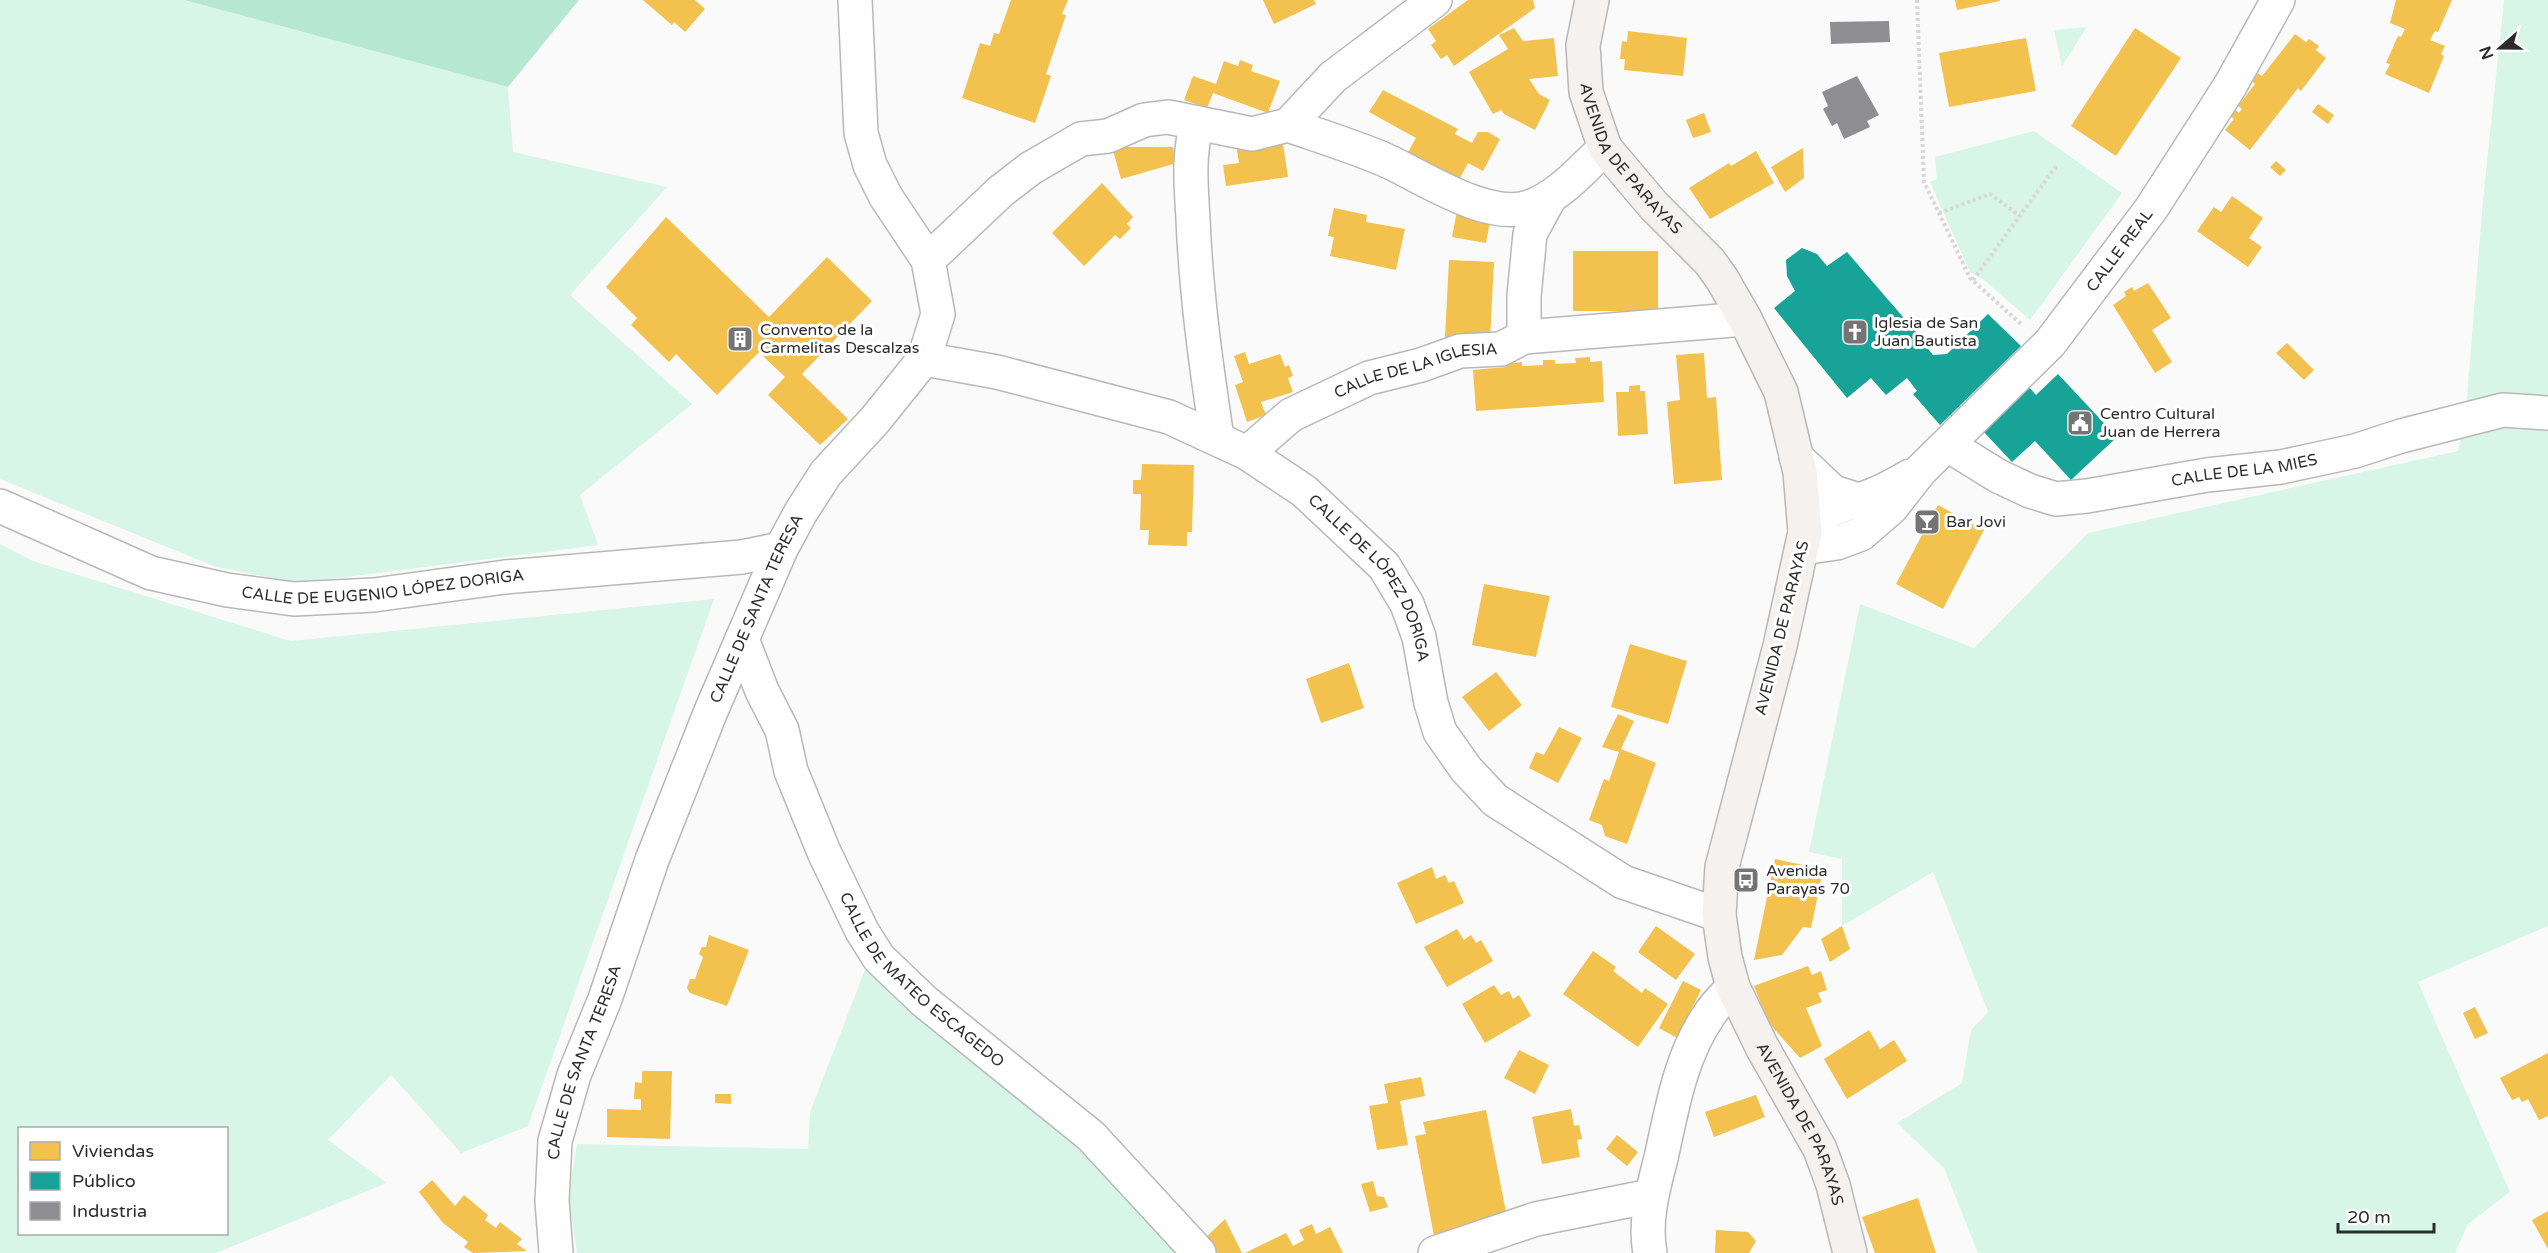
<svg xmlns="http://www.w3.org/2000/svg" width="2548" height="1253" font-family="'Varela Round',sans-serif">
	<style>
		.green { fill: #d8f6e7; fill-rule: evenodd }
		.forest { fill: #b6e8d1 }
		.homes { fill: #f2c14e }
		.public { fill: #17a398 }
		.industry { fill: #8d8d92 }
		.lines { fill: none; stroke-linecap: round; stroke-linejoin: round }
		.street-casing { stroke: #b8b8b9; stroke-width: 36 }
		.secondary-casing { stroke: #b8b8b9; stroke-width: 36 }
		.path { stroke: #d7d7d8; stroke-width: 4; stroke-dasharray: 3 3; stroke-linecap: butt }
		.street { stroke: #fefefe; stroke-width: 33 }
		.secondary { stroke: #f4f1ef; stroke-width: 33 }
		.labels { text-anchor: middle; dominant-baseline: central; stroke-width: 6; stroke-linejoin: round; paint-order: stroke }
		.street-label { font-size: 16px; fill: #2c2c2d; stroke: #fff }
		.poi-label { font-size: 16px; fill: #2c2c2d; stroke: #fff; text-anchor: start }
	</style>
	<rect width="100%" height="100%" fill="#fafafb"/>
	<g class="green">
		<polygon points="0,0 184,0 508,87 513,152 667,187 570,295 692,404 580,495 598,545 298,583 216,567 0,479"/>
		<polygon points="2504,0 2548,0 2548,926 2418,982 2510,1192 2468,1224 2455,1253 1978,1253 1944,1168 1897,1123 1962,1083 1971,1030 1988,1012 1933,872 1842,926 1842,859 1809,852 1860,604 1974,648 2088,533 2458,451 2465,421 2483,200"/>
		<polygon points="2087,27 2062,66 2054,30"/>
		<polygon points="2034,131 2122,193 2030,320 1984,280 1970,272 1930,182 1937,179 1935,157"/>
		<path d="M0,544L33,561L291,641L714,599L528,1126L461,1153L391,1075L328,1140L387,1183L216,1253H0ZM20,1128H226V1234H20Z"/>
		<polygon points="870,957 1076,1143 1181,1253 577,1253 568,1195 577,1144 808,1149 810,1112"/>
	</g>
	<polygon class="forest" points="184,0 579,0 508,87"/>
	<g class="homes">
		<polygon points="643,0 695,0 705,9 685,32 674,22 672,25"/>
		<polygon points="1011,0 1068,0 1062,14 1066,15 1046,74 1051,76 1035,123 962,98 980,43 990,46 994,33 999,34"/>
		<polygon points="1263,0 1314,0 1316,4 1274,24"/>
		<polygon points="1468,0 1533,0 1535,8 1454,66 1447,55 1441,59 1431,45 1436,41 1428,29"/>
		<polygon points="1955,0 2000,0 2000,1 1957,10"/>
		<polygon points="2396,0 2452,0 2438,32 2435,31 2430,40 2445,46 2441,54 2444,56 2429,93 2385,74 2390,64 2386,63 2398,36 2401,37 2405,29 2390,23"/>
		<polygon points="1514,28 1523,41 1554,38 1558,76 1529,79 1539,94 1550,100 1535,130 1504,114 1501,110 1493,114 1469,72 1508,49 1499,35"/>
		<polygon points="2135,28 2181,58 2116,156 2071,126"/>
		<polygon points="1628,31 1687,38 1683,76 1624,70 1625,59 1620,59 1622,41 1627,42"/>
		<polygon points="2295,34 2306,42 2309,39 2319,46 2316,50 2326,58 2301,91 2298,88 2250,150 2225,130 2234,119 2231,117 2236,110 2239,113 2242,109 2238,106 2255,84 2252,81 2258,73 2262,76"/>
		<polygon points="2026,38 2036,91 1949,107 1939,53"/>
		<polygon points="1240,60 1253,65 1251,71 1280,81 1268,113 1213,93 1207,108 1184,100 1193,76 1216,84 1224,61 1238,66"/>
		<polygon points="1383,90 1458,129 1455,134 1472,143 1478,132 1488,132 1500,139 1483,171 1468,163 1457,184 1407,154 1416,138 1369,112"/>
		<polygon points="2318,104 2334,115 2328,124 2312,112"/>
		<polygon points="1704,113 1711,132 1693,138 1686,120"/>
		<polygon points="1282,137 1288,177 1226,186 1223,165 1239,163 1236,144"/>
		<polygon points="1112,147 1173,147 1177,163 1121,179"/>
		<polygon points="1803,148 1804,178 1785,192 1771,167"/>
		<polygon points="1756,151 1774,183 1710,219 1689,188 1729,163 1731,166"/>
		<polygon points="2276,161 2286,170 2280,176 2270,167"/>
		<polygon points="1102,183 1133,217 1127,224 1131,228 1120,239 1115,235 1084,266 1052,233"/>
		<polygon points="2232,196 2263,218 2249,238 2262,247 2248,267 2197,231 2214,207 2221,212"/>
		<polygon points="1334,208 1367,215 1366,222 1405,229 1396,270 1330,256 1334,237 1328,236"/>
		<polygon points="1457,211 1491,216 1486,243 1452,237"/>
		<polygon points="666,217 769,317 827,257 872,301 802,374 848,419 820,445 768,395 785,377 759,352 717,395 676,354 669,362 631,325 637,318 606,287"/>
		<rect x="1573" y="251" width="85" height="60"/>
		<polygon points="1449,260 1494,262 1490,340 1445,337"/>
		<polygon points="2148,283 2171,318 2152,330 2172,362 2155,373 2113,305 2126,296 2124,292 2132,287 2134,291"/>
		<polygon points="2287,343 2314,370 2304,380 2276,353"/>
		<polygon points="1245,352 1249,364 1280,354 1285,367 1289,365 1293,376 1288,378 1293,392 1261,402 1266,415 1247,422 1235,385 1243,382 1234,356"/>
		<polygon points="1704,353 1707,398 1716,397 1722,480 1674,484 1667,402 1680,400 1676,355"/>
		<polygon points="1590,357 1590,362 1602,361 1604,402 1476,411 1473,370 1506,367 1506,364 1522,362 1522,366 1543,365 1543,360 1555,360 1555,364 1576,363 1575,358"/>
		<polygon points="1640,385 1640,391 1645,391 1648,434 1618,436 1616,392 1629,392 1629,386"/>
		<polygon points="1142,464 1194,465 1192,532 1187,532 1187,546 1148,545 1149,530 1140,530 1141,494 1133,494 1133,480 1141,480"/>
		<polygon points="1938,505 1984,530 1943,609 1896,584"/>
		<polygon points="1484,584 1550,596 1536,657 1472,645"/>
		<polygon points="1630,644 1687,661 1668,724 1611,707"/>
		<polygon points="1349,663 1364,708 1321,723 1306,679"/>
		<polygon points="1496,672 1522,705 1489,731 1462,697"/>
		<polygon points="1618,714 1634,721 1621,749 1656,763 1627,844 1605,836 1602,825 1589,820 1604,779 1609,781 1619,752 1602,747"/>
		<polygon points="1559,727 1582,738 1558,783 1529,768 1536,752 1544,755"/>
		<polygon points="1775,859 1823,869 1814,914 1811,928 1803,927 1782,955 1754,960"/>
		<polygon points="1432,867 1436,879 1445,875 1449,883 1454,881 1464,903 1416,924 1397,883"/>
		<polygon points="1656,926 1695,954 1676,980 1638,952"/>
		<polygon points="1842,926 1850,949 1830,962 1821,939"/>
		<polygon points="1457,929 1464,940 1471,935 1476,943 1481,940 1493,961 1447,987 1424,947"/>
		<polygon points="709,935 749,950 727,1006 690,993 687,988 690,979 695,979 703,957 699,954 702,947 706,947"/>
		<polygon points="1593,951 1616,967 1613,971 1642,993 1645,988 1668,1004 1638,1047 1563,994"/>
		<polygon points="1808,966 1812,975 1821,971 1827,990 1818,993 1822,1002 1806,1008 1822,1046 1800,1058 1768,1022 1754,986"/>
		<polygon points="1683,981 1701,990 1677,1038 1659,1028"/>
		<polygon points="1494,985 1501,995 1509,991 1513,999 1519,995 1531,1016 1485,1043 1462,1004"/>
		<polygon points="2475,1007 2488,1033 2475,1039 2463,1013"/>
		<polygon points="1869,1030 1880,1049 1894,1040 1907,1061 1847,1099 1824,1059"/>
		<polygon points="1519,1050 1549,1065 1535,1094 1504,1078"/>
		<polygon points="2548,1053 2548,1116 2539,1120 2528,1099 2522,1102 2519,1097 2512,1100 2500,1078"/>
		<polygon points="642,1071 672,1071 670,1139 607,1137 607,1109 641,1110 641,1099 634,1099 635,1082 642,1083"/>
		<polygon points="1421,1077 1425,1096 1400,1101 1408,1145 1377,1150 1369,1106 1388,1103 1384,1084"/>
		<polygon points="715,1094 731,1094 731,1104 715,1103"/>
		<polygon points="1756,1095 1765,1117 1714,1137 1705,1112"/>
		<polygon points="1571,1109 1574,1126 1579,1125 1582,1139 1577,1140 1580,1157 1542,1164 1532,1117"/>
		<polygon points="1486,1110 1506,1212 1434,1236 1415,1136 1426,1134 1423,1122"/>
		<polygon points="1617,1135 1638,1152 1627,1166 1606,1149"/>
		<polygon points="432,1180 455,1206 464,1195 488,1215 485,1220 496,1228 500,1222 522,1239 517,1244 527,1251 473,1253 464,1247 468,1242 443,1223 419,1192"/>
		<polygon points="1373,1181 1377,1196 1384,1197 1388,1207 1370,1212 1361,1184"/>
		<polygon points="1918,1198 1936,1253 1875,1253 1862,1217"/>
		<polygon points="2548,1211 2548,1249 2532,1220"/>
		<polygon points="1225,1219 1242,1253 1207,1253 1199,1244"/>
		<polygon points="1312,1224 1316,1234 1330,1227 1343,1253 1245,1253 1286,1233 1293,1246 1304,1240 1299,1230"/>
		<polygon points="1716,1230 1748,1232 1756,1241 1749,1253 1715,1253"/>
	</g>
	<g class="public">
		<polygon points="1802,248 1817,254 1827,266 1847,252 1922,339 1921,340 1933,355 1947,354 1988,314 2021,346 1940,425 1913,394 1917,391 1907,378 1886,395 1871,378 1847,398 1774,308 1795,291 1787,276 1786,260"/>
		<polygon points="2058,374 2117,437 2071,480 2035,441 2012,462 1982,430 2028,386 2036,395"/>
	</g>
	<g class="industry">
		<polygon points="1889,21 1890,42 1831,44 1830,22"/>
		<polygon points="1857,76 1879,115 1867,121 1870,127 1844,139 1837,123 1832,126 1823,109 1828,106 1822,92"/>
	</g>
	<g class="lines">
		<g class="street-casing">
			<g id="street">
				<path d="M1197,123C1188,156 1191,185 1193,219C1196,293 1206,365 1217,438"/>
				<path d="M1288,125C1320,136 1352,146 1383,159C1422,176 1486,221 1529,207C1559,197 1582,169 1605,148"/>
				<polyline points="928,260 1001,191 1031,168 1081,139 1108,136 1144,120 1168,117 1252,134 1288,125 1333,77 1435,0"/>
				<polyline points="1524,337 1524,296 1530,234 1549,199"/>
				<path id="s1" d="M924,359L997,372L1169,417L1247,453L1304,491L1384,566L1407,604L1419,637L1431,703L1440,732L1466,769L1495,800L1623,882L1719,915"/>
				<path id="s2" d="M1948,445L1998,476L2030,491L2056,499L2087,496L2207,475L2281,467L2355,451L2401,436L2503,410L2548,413"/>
				<path id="s3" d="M1247,453L1291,415L1369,378L1421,365L1460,351L1501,349L1524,337L1745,319"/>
				<polyline points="1796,457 1833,492 1855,499"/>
				<path id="s4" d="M0,506L151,573L227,590L294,599L374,595L505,577L742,557L781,549"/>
				<path d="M1805,532C1825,505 1844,507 1873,495C1885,490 1898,483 1910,476"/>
				<path id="s5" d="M1802,548L1837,543L1861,534L1891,508L1920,471L2050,343L2151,209L2230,86L2278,0"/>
				<path id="s6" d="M742,639L762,691L782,730L791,771L824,852L862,931L879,958L924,1001L1091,1136L1199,1253"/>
				<path id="s7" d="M556,1253L552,1201L555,1141L574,1075L605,999L652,860L711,711L781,549L801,512L826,473L875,420L924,359L938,314L928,260L886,197L870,165L861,133L855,0"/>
				<polyline points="1435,1253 1536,1219 1651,1196"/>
				<path d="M1650,1253C1644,1221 1653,1189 1661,1158C1672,1109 1680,1057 1709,1015C1715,1005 1725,996 1733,987"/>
			</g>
		</g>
		<g class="secondary-casing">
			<g id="secondary">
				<path id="s8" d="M1592,0L1583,45L1586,92L1605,148L1654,206L1710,262L1722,279L1745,319L1781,392L1800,472L1805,532L1780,646L1722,867L1719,915L1725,957L1733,987L1762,1047L1820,1149L1833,1185L1850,1253"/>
			</g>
		</g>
		<g class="path">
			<polyline points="1917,0 1924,182 1970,278 2022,325"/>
			<polyline points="1939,213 1990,194 2020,216"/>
			<polyline points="1973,280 2057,165"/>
		</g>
		<use href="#street" class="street"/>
		<use href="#secondary" class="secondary"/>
	</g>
	<defs>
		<g id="church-square" transform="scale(1.35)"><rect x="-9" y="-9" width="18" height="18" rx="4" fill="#747475" stroke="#fff"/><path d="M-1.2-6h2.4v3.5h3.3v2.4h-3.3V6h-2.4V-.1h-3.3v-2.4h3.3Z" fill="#fff"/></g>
		<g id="building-square" transform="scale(1.35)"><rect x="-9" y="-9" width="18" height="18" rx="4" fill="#747475" stroke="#fff"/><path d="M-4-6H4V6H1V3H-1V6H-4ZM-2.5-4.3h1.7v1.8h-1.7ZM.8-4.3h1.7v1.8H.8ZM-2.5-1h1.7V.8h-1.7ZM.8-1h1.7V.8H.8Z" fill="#fff"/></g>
		<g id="civic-square" transform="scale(1.35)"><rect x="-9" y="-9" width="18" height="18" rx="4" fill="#747475" stroke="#fff"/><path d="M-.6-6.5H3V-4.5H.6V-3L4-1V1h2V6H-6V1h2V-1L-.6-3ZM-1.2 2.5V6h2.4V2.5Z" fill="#fff"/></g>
		<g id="bar-square" transform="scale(1.35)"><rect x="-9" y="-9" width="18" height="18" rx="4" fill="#747475" stroke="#fff"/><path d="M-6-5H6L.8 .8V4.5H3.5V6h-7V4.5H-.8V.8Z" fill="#fff"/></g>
		<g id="bus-square" transform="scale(1.35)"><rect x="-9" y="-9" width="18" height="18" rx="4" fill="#747475" stroke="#fff"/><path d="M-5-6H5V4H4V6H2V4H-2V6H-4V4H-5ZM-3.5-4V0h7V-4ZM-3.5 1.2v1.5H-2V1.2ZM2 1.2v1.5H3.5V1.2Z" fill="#fff"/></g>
	</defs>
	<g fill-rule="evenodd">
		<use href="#church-square" x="1855" y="332"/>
		<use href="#building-square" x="740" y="339"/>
		<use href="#civic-square" x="2080" y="423"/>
		<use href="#bar-square" x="1927" y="522"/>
		<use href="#bus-square" x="1746" y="880"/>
	</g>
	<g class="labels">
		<g class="street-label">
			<text stroke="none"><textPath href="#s8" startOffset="174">AVENIDA DE PARAYAS</textPath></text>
			<text stroke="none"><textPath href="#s5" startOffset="446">CALLE REAL</textPath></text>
			<text stroke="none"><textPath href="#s3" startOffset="192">CALLE DE LA IGLESIA</textPath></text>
			<text stroke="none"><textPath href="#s2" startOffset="312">CALLE DE LA MIES</textPath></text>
			<text stroke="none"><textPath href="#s1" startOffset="518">CALLE DE LÓPEZ DORIGA</textPath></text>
			<text stroke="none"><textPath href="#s4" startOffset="400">CALLE DE EUGENIO LÓPEZ DORIGA</textPath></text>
			<text stroke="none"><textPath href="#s7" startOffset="682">CALLE DE SANTA TERESA</textPath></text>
			<text transform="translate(1782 628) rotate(-76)">AVENIDA DE PARAYAS</text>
			<text stroke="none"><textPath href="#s6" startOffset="393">CALLE DE MATEO ESCAGEDO</textPath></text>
			<text stroke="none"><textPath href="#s7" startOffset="196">CALLE DE SANTA TERESA</textPath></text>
			<text stroke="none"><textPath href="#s8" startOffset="1218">AVENIDA DE PARAYAS</textPath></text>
		</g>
		<g class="poi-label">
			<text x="1874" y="323">Iglesia de San<tspan x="1874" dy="18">Juan Bautista</tspan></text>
			<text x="760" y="330">Convento de la<tspan x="760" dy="18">Carmelitas Descalzas</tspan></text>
			<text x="2100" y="414">Centro Cultural<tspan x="2100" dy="18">Juan de Herrera</tspan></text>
			<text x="1946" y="522">Bar Jovi</text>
			<text x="1766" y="871">Avenida<tspan x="1766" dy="18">Parayas 70</tspan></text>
		</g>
	</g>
	<rect x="18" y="1127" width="210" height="108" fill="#ffffff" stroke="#ababab" stroke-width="1.5"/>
	<rect x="30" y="1142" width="30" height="18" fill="#f2c14e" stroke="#ababab" stroke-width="1.5"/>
	<text x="72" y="1157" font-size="18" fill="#2c2c2d">Viviendas</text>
	<rect x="30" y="1172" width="30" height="18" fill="#17a398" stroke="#ababab" stroke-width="1.5"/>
	<text x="72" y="1187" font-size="18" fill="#2c2c2d">Público</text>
	<rect x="30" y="1202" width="30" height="18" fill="#8d8d92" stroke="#ababab" stroke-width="1.5"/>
	<text x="72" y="1217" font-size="18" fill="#2c2c2d">Industria</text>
	<g transform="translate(2500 48) rotate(250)" stroke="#ffffff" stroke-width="4.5" paint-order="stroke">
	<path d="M0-4.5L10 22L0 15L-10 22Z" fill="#2c2c2d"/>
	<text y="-9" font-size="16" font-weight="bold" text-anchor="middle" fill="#2c2c2d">N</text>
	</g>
	<path d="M2338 1223v9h96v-9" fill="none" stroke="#2c2c2d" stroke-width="3"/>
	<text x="2347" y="1223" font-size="18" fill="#2c2c2d" stroke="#ffffff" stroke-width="4.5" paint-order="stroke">20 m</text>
</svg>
